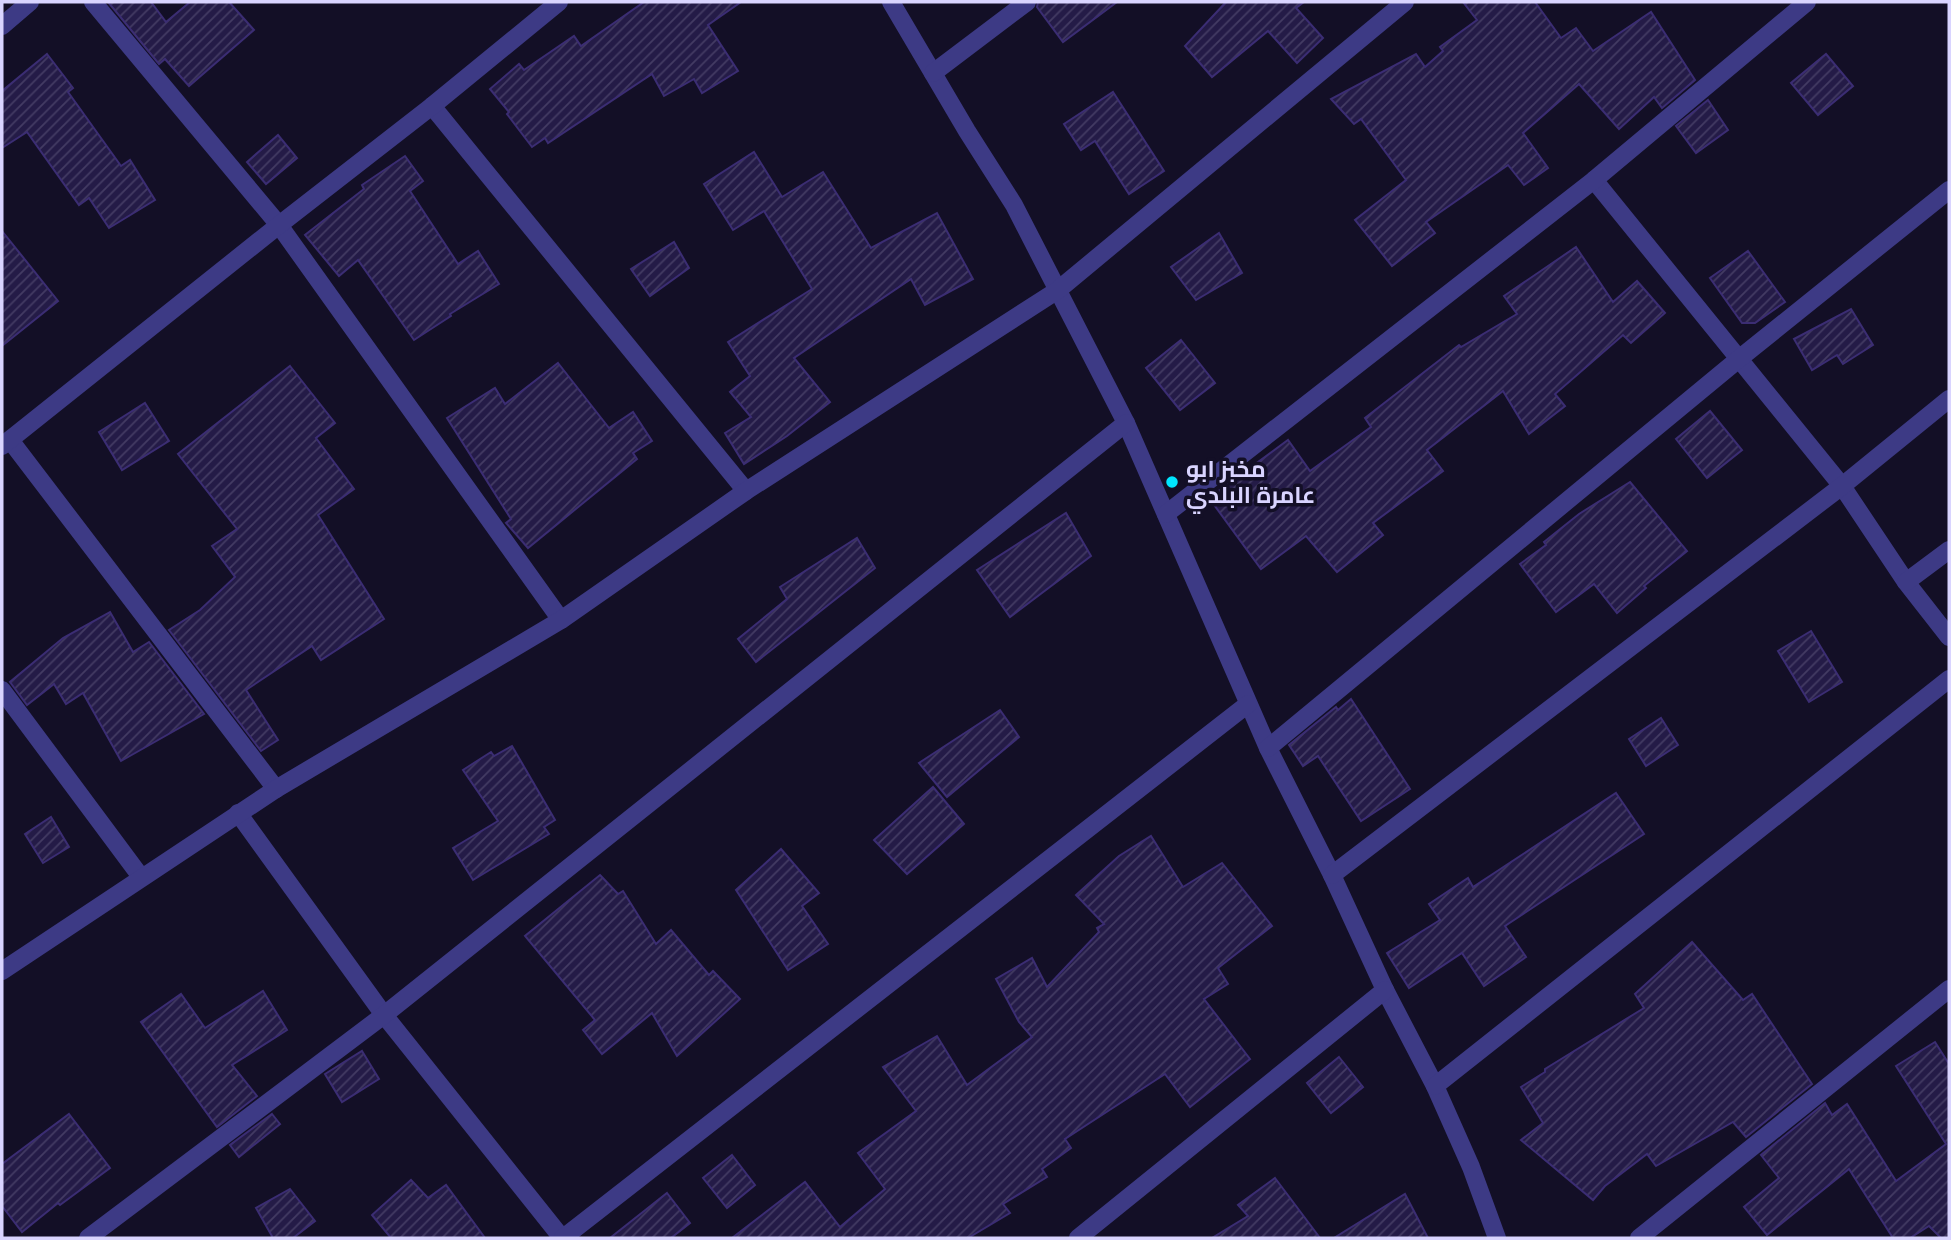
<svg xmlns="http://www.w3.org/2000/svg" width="1951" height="1240" font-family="'DM Sans',Cairo,sans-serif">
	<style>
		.building { fill: url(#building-hatch); stroke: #3b2d73; stroke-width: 2 }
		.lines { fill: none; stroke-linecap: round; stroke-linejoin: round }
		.street { stroke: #3d3a85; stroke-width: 18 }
		.poi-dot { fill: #00e5ff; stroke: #130f26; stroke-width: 2.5 }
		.labels { text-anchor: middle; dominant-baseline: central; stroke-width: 7; stroke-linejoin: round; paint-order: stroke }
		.poi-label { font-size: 23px; font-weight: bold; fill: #d9d4ff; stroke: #130f26; text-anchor: start }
	</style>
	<defs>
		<pattern id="building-hatch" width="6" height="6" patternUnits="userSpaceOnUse" patternTransform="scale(1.75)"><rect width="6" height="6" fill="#241b47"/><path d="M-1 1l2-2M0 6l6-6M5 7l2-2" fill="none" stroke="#433b63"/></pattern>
	</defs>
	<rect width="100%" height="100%" fill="#130f26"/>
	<g class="building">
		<polygon points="108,2 151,2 166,22 190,2 229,2 254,30 189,86 165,59 159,64"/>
		<polygon points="644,2 741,2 708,25 738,71 702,93 694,79 664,96 652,74 548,143 545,138 532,147 507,114 509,112 490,89 519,64 524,70 574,36 581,46"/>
		<polygon points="1038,2 1117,2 1063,42 1037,7"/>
		<polygon points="1226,2 1304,2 1296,8 1323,38 1297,63 1268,31 1212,77 1185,46"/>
		<polygon points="1463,2 1535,2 1561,38 1576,28 1593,51 1651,12 1695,80 1662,108 1654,97 1619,129 1579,84 1523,133 1548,168 1524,185 1508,165 1426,222 1435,233 1392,266 1355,220 1406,180 1361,119 1354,124 1331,99 1416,54 1425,67 1443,51 1440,47 1477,20"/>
		<polygon points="47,54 73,88 68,92 121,166 130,160 155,200 109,228 89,198 79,205 27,132 2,148 2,91"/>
		<polygon points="1826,54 1853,86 1818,115 1791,83"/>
		<polygon points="1113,92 1164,171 1129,194 1095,141 1081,150 1064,124"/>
		<polygon points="1708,100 1728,130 1696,153 1676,126"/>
		<polygon points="278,135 297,158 266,184 247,162"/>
		<polygon points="754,152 782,197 823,172 871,248 937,213 973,279 925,305 911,279 794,358 830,402 787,436 744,464 725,433 751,417 730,392 750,376 728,342 812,289 764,211 733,230 704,184"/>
		<polygon points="405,156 423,181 410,191 458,264 478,251 499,284 450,314 451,316 414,340 358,260 339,276 305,235 364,189 362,185"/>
		<polygon points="2,231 58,301 2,346"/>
		<polygon points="1219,233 1242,273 1196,300 1171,267"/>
		<polygon points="674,242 689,268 650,296 631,269"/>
		<polygon points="1576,247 1613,302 1637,281 1665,313 1631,343 1623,335 1555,394 1565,406 1529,434 1503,391 1427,450 1443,471 1373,523 1383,535 1337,572 1306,536 1261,569 1209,498 1288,440 1310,471 1371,427 1365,418 1459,345 1461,347 1517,314 1504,296"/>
		<polygon points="1748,251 1785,302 1755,323 1742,323 1710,278"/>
		<polygon points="1851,309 1873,345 1843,364 1837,355 1812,370 1794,339"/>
		<polygon points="1181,340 1215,383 1180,410 1146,368"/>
		<polygon points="558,363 609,428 633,412 652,441 633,453 637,459 528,548 506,523 511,519 447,418 495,388 505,404"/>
		<polygon points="290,366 335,423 316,438 354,489 318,515 384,619 321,660 312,646 246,690 278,740 261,751 169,630 200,610 235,577 212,546 237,529 178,454"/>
		<polygon points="145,403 169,441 122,470 99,432"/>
		<polygon points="1710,411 1742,450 1707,478 1676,439"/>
		<polygon points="1630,482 1687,551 1644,586 1646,588 1617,613 1594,584 1556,612 1520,564 1546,545 1544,542 1579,514"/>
		<polygon points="1066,513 1091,556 1010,617 977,570"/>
		<polygon points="857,538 875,568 756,662 738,639 787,599 780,587"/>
		<polygon points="110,612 133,652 149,642 204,714 121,761 83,693 66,704 54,684 27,705 10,682 63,638"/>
		<polygon points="1811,631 1842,682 1809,702 1778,651"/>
		<polygon points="1351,699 1410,789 1361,821 1318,756 1303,766 1289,745 1336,707 1338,710"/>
		<polygon points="1000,710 1019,737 947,797 919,763"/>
		<polygon points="1661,718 1678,745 1646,766 1629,739"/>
		<polygon points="512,746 555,820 544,827 549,834 473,880 453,848 498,821 463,770 491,752 494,756"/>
		<polygon points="933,787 964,824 907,874 874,840"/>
		<polygon points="1616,793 1644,834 1505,926 1526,957 1484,986 1462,953 1409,988 1387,953 1440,920 1429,904 1468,878 1473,887"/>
		<polygon points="51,817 69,847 43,863 25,834"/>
		<polygon points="1151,836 1183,887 1222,863 1272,926 1218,968 1228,984 1204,999 1250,1059 1190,1107 1165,1074 1065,1139 1071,1148 1042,1169 1047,1177 1003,1204 1010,1213 968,1238 732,1238 805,1182 840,1227 885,1189 858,1153 916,1111 883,1067 937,1036 967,1085 1032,1037 1019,1022 996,979 1032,958 1047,987 1099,932 1097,928 1104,924 1076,895 1119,856"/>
		<polygon points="781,849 819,893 802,906 828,944 788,970 736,890"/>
		<polygon points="600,875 618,894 623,891 656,944 671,930 709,975 713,971 740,999 677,1056 652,1013 602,1054 583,1030 595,1020 525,936"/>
		<polygon points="1692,942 1743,1000 1752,994 1812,1084 1746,1137 1733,1122 1656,1166 1647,1154 1605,1186 1593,1200 1521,1140 1543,1123 1521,1087 1545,1072 1545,1069 1644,1008 1635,994"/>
		<polygon points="263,991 287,1030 232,1065 257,1096 217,1127 141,1022 181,994 205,1028"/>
		<polygon points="1935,1042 1949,1064 1949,1238 1941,1238 1929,1226 1910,1238 1893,1238 1849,1169 1767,1235 1744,1207 1779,1178 1761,1155 1825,1103 1832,1115 1847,1104 1896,1181 1946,1144 1896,1066"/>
		<polygon points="362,1051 379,1079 342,1102 325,1074"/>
		<polygon points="1339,1057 1363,1087 1331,1113 1307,1083"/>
		<polygon points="69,1114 110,1168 60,1205 58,1203 22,1232 2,1206 2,1164"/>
		<polygon points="272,1114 280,1124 239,1157 230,1145"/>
		<polygon points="732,1155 755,1185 727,1208 703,1178"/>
		<polygon points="1275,1178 1320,1238 1212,1238 1248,1216 1238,1205"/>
		<polygon points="411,1180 428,1198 446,1185 485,1238 391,1238 372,1215"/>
		<polygon points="290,1189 315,1221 293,1238 273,1238 256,1208"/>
		<polygon points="667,1193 690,1223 671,1238 610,1238"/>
		<polygon points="1405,1194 1428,1238 1334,1238"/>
	</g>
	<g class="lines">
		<g class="street">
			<polyline points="93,2 279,225 561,620"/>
			<polyline points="891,2 967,131 1014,205 1126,423 1268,748 1332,875 1385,990 1435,1086 1471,1167 1497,1238"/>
			<polyline points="2,26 30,2"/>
			<polyline points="933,73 1027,2"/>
			<polyline points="432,106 746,491"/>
			<polyline points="1594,180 1842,486 1906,582 1949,637"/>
			<polyline points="10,440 276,789"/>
			<polyline points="2,446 279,225 432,106 559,2"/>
			<polyline points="1166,514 1594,180 1807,2"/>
			<polyline points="1906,582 1949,550"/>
			<polyline points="2,690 141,877"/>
			<polyline points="1268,748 1740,358 1949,190"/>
			<polyline points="238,813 384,1015 562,1238"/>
			<polyline points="1332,875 1842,486 1949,399"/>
			<polyline points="2,971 276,789 561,620 746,491 1058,290 1405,2"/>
			<polyline points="1435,1086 1949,679"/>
			<polyline points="88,1238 384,1015 1126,423"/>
			<polyline points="563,1238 1248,704"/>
			<polyline points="1078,1238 1385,990"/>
			<polyline points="1639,1238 1949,989"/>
		</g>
	</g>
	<circle class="poi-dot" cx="1172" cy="482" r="7"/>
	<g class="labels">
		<g class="poi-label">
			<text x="1186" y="469">مخبز ابو<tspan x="1186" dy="26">عامرة البلدي</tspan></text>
		</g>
	</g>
	<rect width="1951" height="1240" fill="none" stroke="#d9d4ff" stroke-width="7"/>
</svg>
